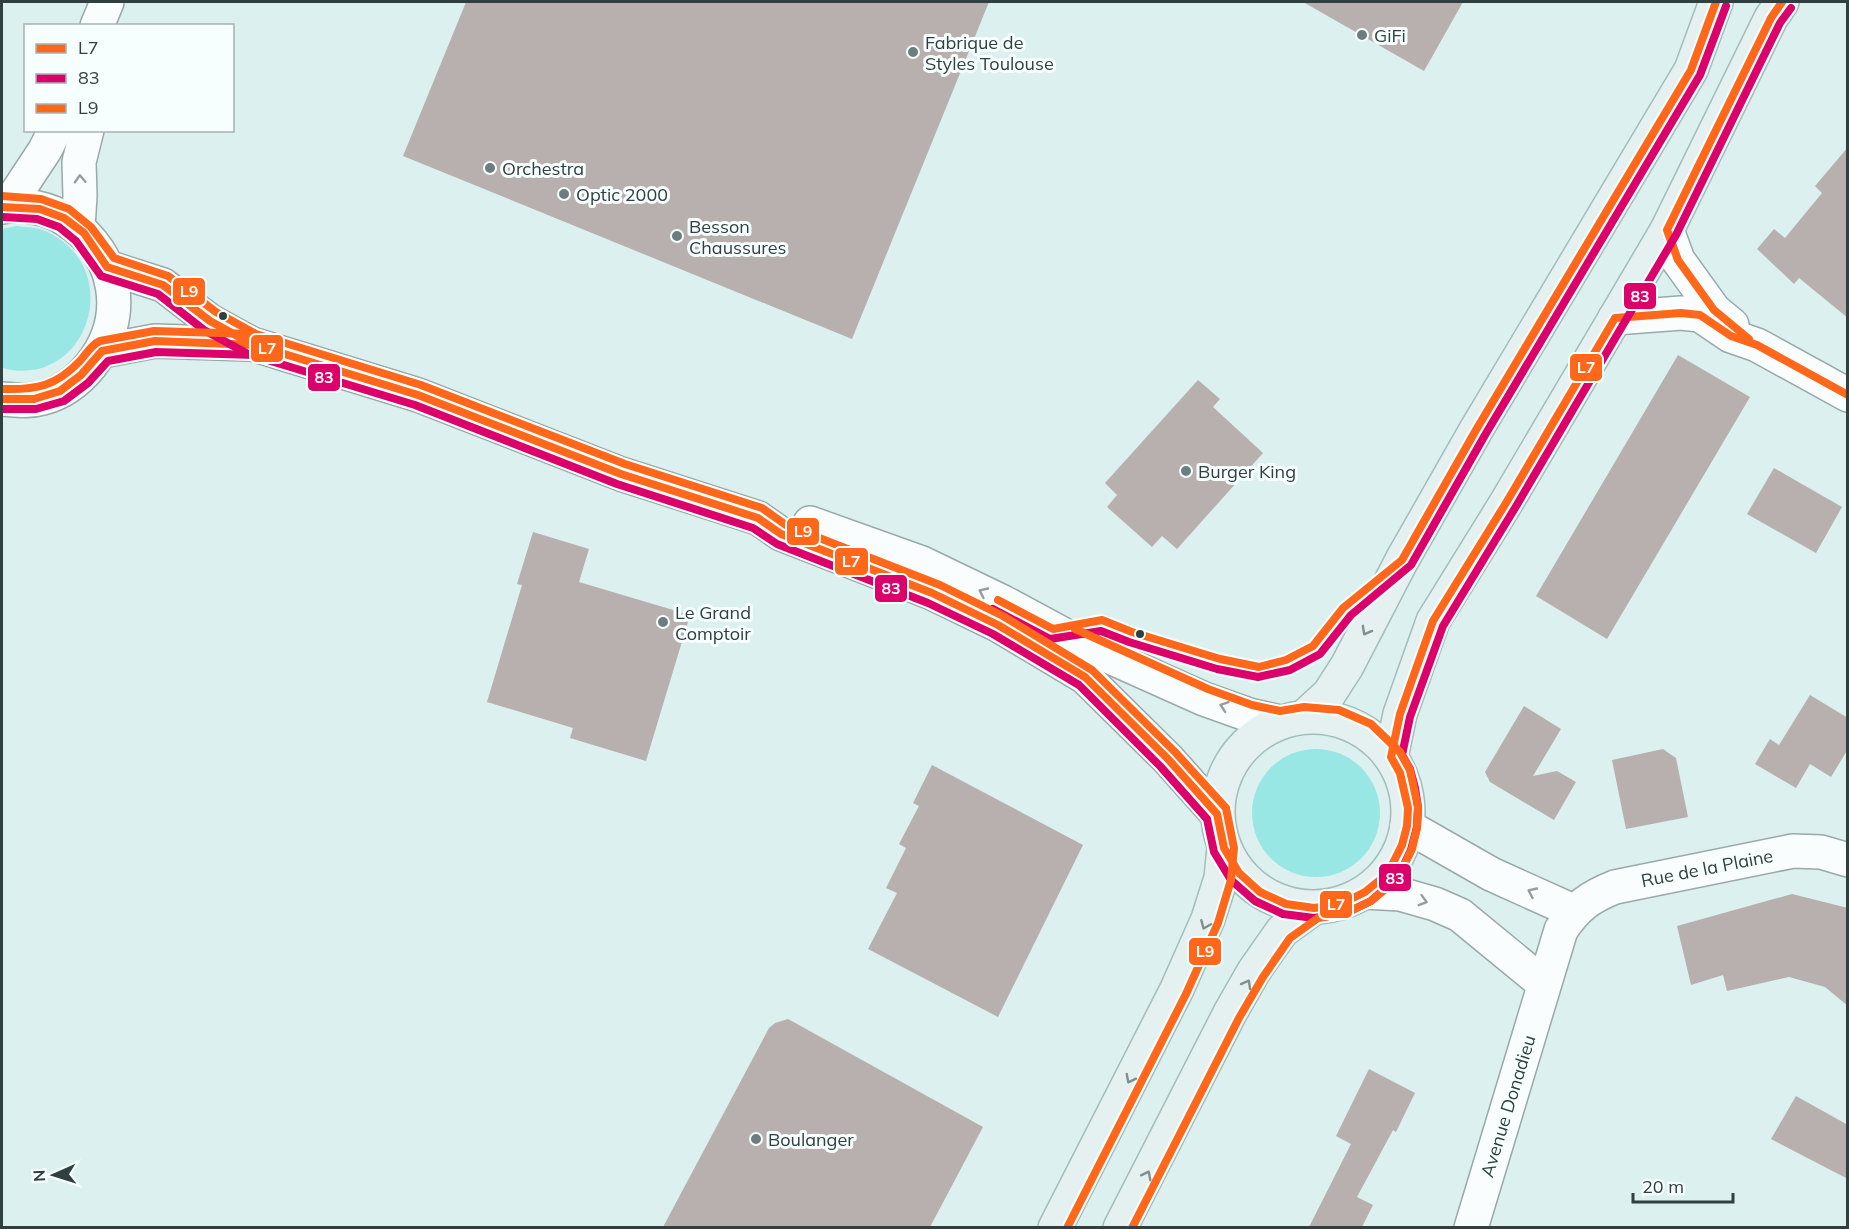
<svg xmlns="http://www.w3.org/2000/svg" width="1849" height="1229" font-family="Mulish,sans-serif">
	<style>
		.green { fill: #99e7e4 }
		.building { fill: #b8b0ae }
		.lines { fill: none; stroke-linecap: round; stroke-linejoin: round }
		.minor-casing { stroke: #99a9a9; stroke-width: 36 }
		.major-casing { stroke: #a3bdbc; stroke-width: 36 }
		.minor { stroke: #fafdfd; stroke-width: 33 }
		.major { stroke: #e4f1f0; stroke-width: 33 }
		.bus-1-casing { stroke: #f7fffe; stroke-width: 12 }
		.bus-2-casing { stroke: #f7fffe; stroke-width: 12 }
		.bus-3-casing { stroke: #f7fffe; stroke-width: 12 }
		.bus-1 { stroke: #ff671b; stroke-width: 8 }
		.bus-2 { stroke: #dc006b; stroke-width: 8 }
		.bus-3 { stroke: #ff671b; stroke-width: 8 }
		.oneway { stroke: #959e9e }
		.oneway2 { stroke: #818f8f }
		.poi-dot { fill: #6c7d7d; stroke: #f7fffe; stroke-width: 2 }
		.bus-dot { fill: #303f3f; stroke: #f7fffe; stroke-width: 2 }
		.labels { text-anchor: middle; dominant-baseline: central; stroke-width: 6; stroke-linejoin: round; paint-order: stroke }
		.poi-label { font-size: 18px; fill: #303f3f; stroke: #f7fffe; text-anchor: start }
		.street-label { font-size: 18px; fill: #303f3f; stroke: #f7fffe }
		.line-badge { stroke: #f7fffe; stroke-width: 2 }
		.badge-label { font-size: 16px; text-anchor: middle; font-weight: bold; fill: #fff }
	</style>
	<rect width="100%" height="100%" fill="#dbf0ef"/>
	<g class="green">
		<path d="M16,226C24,227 35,227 43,230C129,266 88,391 2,368V229Z"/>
		<circle cx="1316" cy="813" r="64"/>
	</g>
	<g class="building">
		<polygon points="466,2 989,2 852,339 403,156"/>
		<polygon points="1303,2 1463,2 1424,71"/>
		<polygon points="1848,147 1848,318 1799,278 1794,284 1757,249 1774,229 1785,238 1822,193 1815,186"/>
		<polygon points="1678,355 1750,397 1607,639 1536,596"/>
		<polygon points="1198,380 1220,399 1213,407 1263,453 1177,549 1162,536 1152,547 1107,507 1117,495 1105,483"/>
		<polygon points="1774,468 1842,507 1816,553 1747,514"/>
		<polygon points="533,532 589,549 579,582 690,615 646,761 570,738 573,728 487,702 522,585 517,584"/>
		<polygon points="1810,695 1848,718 1848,749 1831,777 1810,764 1796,788 1755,764 1770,739 1779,745"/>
		<polygon points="1524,706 1561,729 1533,776 1557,771 1576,782 1554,820 1490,782 1485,772"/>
		<polygon points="1663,749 1676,758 1688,817 1626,829 1612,760"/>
		<polygon points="932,765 1083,845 998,1017 868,949 897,893 886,888 906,848 899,844 919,806 913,803"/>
		<polygon points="1792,894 1848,908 1848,1006 1825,987 1789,977 1727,991 1723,975 1691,985 1677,926"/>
		<polygon points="788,1019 983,1127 930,1227 663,1227 769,1028 775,1023"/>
		<polygon points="1369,1069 1415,1093 1396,1132 1393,1130 1357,1197 1373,1205 1362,1227 1309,1227 1351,1144 1336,1136"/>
		<polygon points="1796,1096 1848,1125 1848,1179 1771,1139"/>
	</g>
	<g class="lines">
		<g class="minor-casing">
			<g id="minor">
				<polyline points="97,26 107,2"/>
				<polyline points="8,206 45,150 55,130"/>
				<path d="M2,207C23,203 50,208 68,221C118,254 129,317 91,365C79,380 62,393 43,398C29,402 16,400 2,399"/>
				<polyline points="78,228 80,196 79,162 87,130"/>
				<polyline points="1667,230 1678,260 1714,310 1732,325"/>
				<polyline points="107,267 163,285 210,321 252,344 418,395 621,474 758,518 781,534 932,593 998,625 1085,677 1168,759 1217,814"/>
				<polyline points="1615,318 1681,313 1700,315 1731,336 1757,345 1848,395"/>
				<polyline points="102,351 155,341 247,344"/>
				<polyline points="810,523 922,563 1003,602 1081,644 1204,699 1249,715 1280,722"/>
				<polyline points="1407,826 1491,874 1573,911"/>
				<polyline points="1365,892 1400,894 1435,904 1460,915 1544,984"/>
				<path d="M1471,1228L1561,930C1577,906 1590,897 1615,887L1793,851L1821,852L1848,860"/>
			</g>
		</g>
		<g class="major-casing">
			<g id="major">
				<circle cx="1313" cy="812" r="95"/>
				<polyline points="1304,717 1329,694 1347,666 1402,560 1476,430 1691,70 1716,2"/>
				<polyline points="1391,757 1400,714 1433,621 1506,503 1667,230 1771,18 1782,2"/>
				<polyline points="1055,1228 1177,989 1208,919 1221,878 1224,848"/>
				<polyline points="1120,1228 1230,1013 1254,971 1282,931 1314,908"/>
			</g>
		</g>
		<use href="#minor" class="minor"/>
		<use href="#major" class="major"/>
		<g class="bus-1-casing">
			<g id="bus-1">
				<polyline points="2,207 40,209 64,218 84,233 107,267 163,285 210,321 252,344 418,395 621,474 758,518 781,534 932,593 998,625 1085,677 1168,759 1217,814 1224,848 1239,873 1260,892 1286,904 1314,908 1341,904 1365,892 1381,879 1393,863 1402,845 1407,826 1408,808 1400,773 1391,757 1400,714 1433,621 1506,503 1615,318 1681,313 1700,315 1731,336 1757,345 1848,395"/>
				<polyline points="1749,339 1714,310 1678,260 1667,230 1771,18 1782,2"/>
				<polyline points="2,399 34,399 60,391 81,375 102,351 155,341 255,345"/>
				<polyline points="998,600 1053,629 1102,620 1132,632 1220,659 1259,667 1286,660 1313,646 1343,608 1402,560 1476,430 1691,70 1716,2"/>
			</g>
		</g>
		<g class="bus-2-casing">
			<g id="bus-2">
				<polyline points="3,217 37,219 59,227 76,241 101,276 158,294 204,330 248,354 415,405 617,484 753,528 777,544 928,603 993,634 1079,685 1160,766 1207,819 1214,852 1231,880 1255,901 1283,914 1314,918 1344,914 1371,901 1389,885 1402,869 1411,850 1417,827 1418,807 1415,788 1410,769 1402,755 1410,717 1443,626 1515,508 1676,235 1780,23 1791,8"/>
				<polyline points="2,409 36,409 64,401 88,383 108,361 156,352 255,355"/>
				<polyline points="993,609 1050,639 1101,631 1129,642 1217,669 1258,677 1290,670 1320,654 1351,615 1411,565 1485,435 1700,75 1726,6"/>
			</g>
		</g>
		<g class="bus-3-casing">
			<g id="bus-3">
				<polyline points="2,196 41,199 69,209 91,227 114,258 168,276 216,312 256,334 421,385 625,464 762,508 786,525 940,585 1003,616 1092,670 1175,752 1226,808 1234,848 1231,880 1218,923 1186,994 1067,1228"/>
				<path d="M3,389C37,390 56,386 80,361C86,354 91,345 100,341L154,331L252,334"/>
				<polyline points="1075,629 1208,689 1252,705 1280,711 1304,707 1339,710 1371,724 1400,752 1410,770 1418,807 1417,828 1412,849 1402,869 1389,886 1371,901 1346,913 1318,918 1290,938 1263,977 1239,1018 1132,1228"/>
			</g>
		</g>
		<use href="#bus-1" class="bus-1"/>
		<use href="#bus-2" class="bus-2"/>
		<use href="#bus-3" class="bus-3"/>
	</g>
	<defs><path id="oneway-chevron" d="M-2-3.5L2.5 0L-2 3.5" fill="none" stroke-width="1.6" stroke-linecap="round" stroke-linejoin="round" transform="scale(1.5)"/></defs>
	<g class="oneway">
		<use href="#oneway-chevron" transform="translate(80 179) rotate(-92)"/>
		<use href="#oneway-chevron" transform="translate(983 592) rotate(-155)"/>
		<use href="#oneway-chevron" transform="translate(1224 706) rotate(-161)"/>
		<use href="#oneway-chevron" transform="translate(1532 892) rotate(-155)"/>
		<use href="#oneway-chevron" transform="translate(1423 901) rotate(16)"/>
	</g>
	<g class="oneway2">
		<use href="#oneway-chevron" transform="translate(1366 631) rotate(119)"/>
		<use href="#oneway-chevron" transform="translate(1205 925) rotate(113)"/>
		<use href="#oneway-chevron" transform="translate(1247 984) rotate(-61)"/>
		<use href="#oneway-chevron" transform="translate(1130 1079) rotate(117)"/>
		<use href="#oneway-chevron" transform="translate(1147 1175) rotate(-63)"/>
	</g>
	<g class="poi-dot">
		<circle cx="1362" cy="35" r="6"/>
		<circle cx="913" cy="52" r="6"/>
		<circle cx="490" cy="168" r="6"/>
		<circle cx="564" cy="194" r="6"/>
		<circle cx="677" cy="236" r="6"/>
		<circle cx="1186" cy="471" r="6"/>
		<circle cx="663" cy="622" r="6"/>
		<circle cx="756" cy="1139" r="6"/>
	</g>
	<g class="bus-dot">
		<circle cx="223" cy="316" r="5"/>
		<circle cx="1140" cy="634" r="5"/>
	</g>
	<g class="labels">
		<g class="poi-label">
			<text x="1374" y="35">GiFi</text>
			<text x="925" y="42">Fabrique de<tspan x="925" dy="21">Styles Toulouse</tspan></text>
			<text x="502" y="168">Orchestra</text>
			<text x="576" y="194">Optic 2000</text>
			<text x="689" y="226">Besson<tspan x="689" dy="21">Chaussures</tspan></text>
			<text x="1198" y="471">Burger King</text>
			<text x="675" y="612">Le Grand<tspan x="675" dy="21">Comptoir</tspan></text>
			<text x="768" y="1139">Boulanger</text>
		</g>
		<g class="street-label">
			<text transform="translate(1707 868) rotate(-11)">Rue de la Plaine</text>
			<text transform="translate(1508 1106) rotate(-73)">Avenue Donadieu</text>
		</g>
	</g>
	<g class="line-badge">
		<rect x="172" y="277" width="34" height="29" rx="6" fill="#ff671b"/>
		<rect x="1623" y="282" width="34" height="28" rx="6" fill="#dc006b"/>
		<rect x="250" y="334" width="34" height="29" rx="6" fill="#ff671b"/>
		<rect x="1569" y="353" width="34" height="29" rx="6" fill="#ff671b"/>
		<rect x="307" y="363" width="34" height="29" rx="6" fill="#dc006b"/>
		<rect x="786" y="517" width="34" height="29" rx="6" fill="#ff671b"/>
		<rect x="834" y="547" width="35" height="29" rx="6" fill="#ff671b"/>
		<rect x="874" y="574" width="34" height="29" rx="6" fill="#dc006b"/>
		<rect x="1378" y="863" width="34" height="29" rx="6" fill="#dc006b"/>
		<rect x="1319" y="890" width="34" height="29" rx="6" fill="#ff671b"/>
		<rect x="1188" y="937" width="34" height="29" rx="6" fill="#ff671b"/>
	</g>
	<g class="badge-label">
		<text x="189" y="297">L9</text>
		<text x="1640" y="302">83</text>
		<text x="267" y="354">L7</text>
		<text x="1586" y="373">L7</text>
		<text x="324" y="383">83</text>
		<text x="803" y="537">L9</text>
		<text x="851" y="567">L7</text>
		<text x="891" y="594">83</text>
		<text x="1395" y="884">83</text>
		<text x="1336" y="910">L7</text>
		<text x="1205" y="957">L9</text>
	</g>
	<rect width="1849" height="1229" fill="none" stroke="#303f3f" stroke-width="6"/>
	<rect x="24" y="24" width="210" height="108" fill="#f7fffe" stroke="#a7b2b2" stroke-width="1.5"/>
	<rect x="36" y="44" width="30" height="9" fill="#ff671b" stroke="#a7b2b2" stroke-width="1.5"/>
	<text x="78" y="54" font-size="18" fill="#303f3f">L7</text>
	<rect x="36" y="74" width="30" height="9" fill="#dc006b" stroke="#a7b2b2" stroke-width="1.5"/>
	<text x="78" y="84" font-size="18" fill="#303f3f">83</text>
	<rect x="36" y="104" width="30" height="9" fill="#ff671b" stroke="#a7b2b2" stroke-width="1.5"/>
	<text x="78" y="114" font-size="18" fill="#303f3f">L9</text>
	<g transform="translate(54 1175) rotate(267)" stroke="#f7fffe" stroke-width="4.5" paint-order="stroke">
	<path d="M0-4.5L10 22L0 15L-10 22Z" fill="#303f3f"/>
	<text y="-9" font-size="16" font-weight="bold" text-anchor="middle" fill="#303f3f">N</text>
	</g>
	<path d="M1633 1193v9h100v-9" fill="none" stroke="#303f3f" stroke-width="3"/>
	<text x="1642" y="1193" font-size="18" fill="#303f3f" stroke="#f7fffe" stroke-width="4.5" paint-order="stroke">20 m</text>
</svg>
